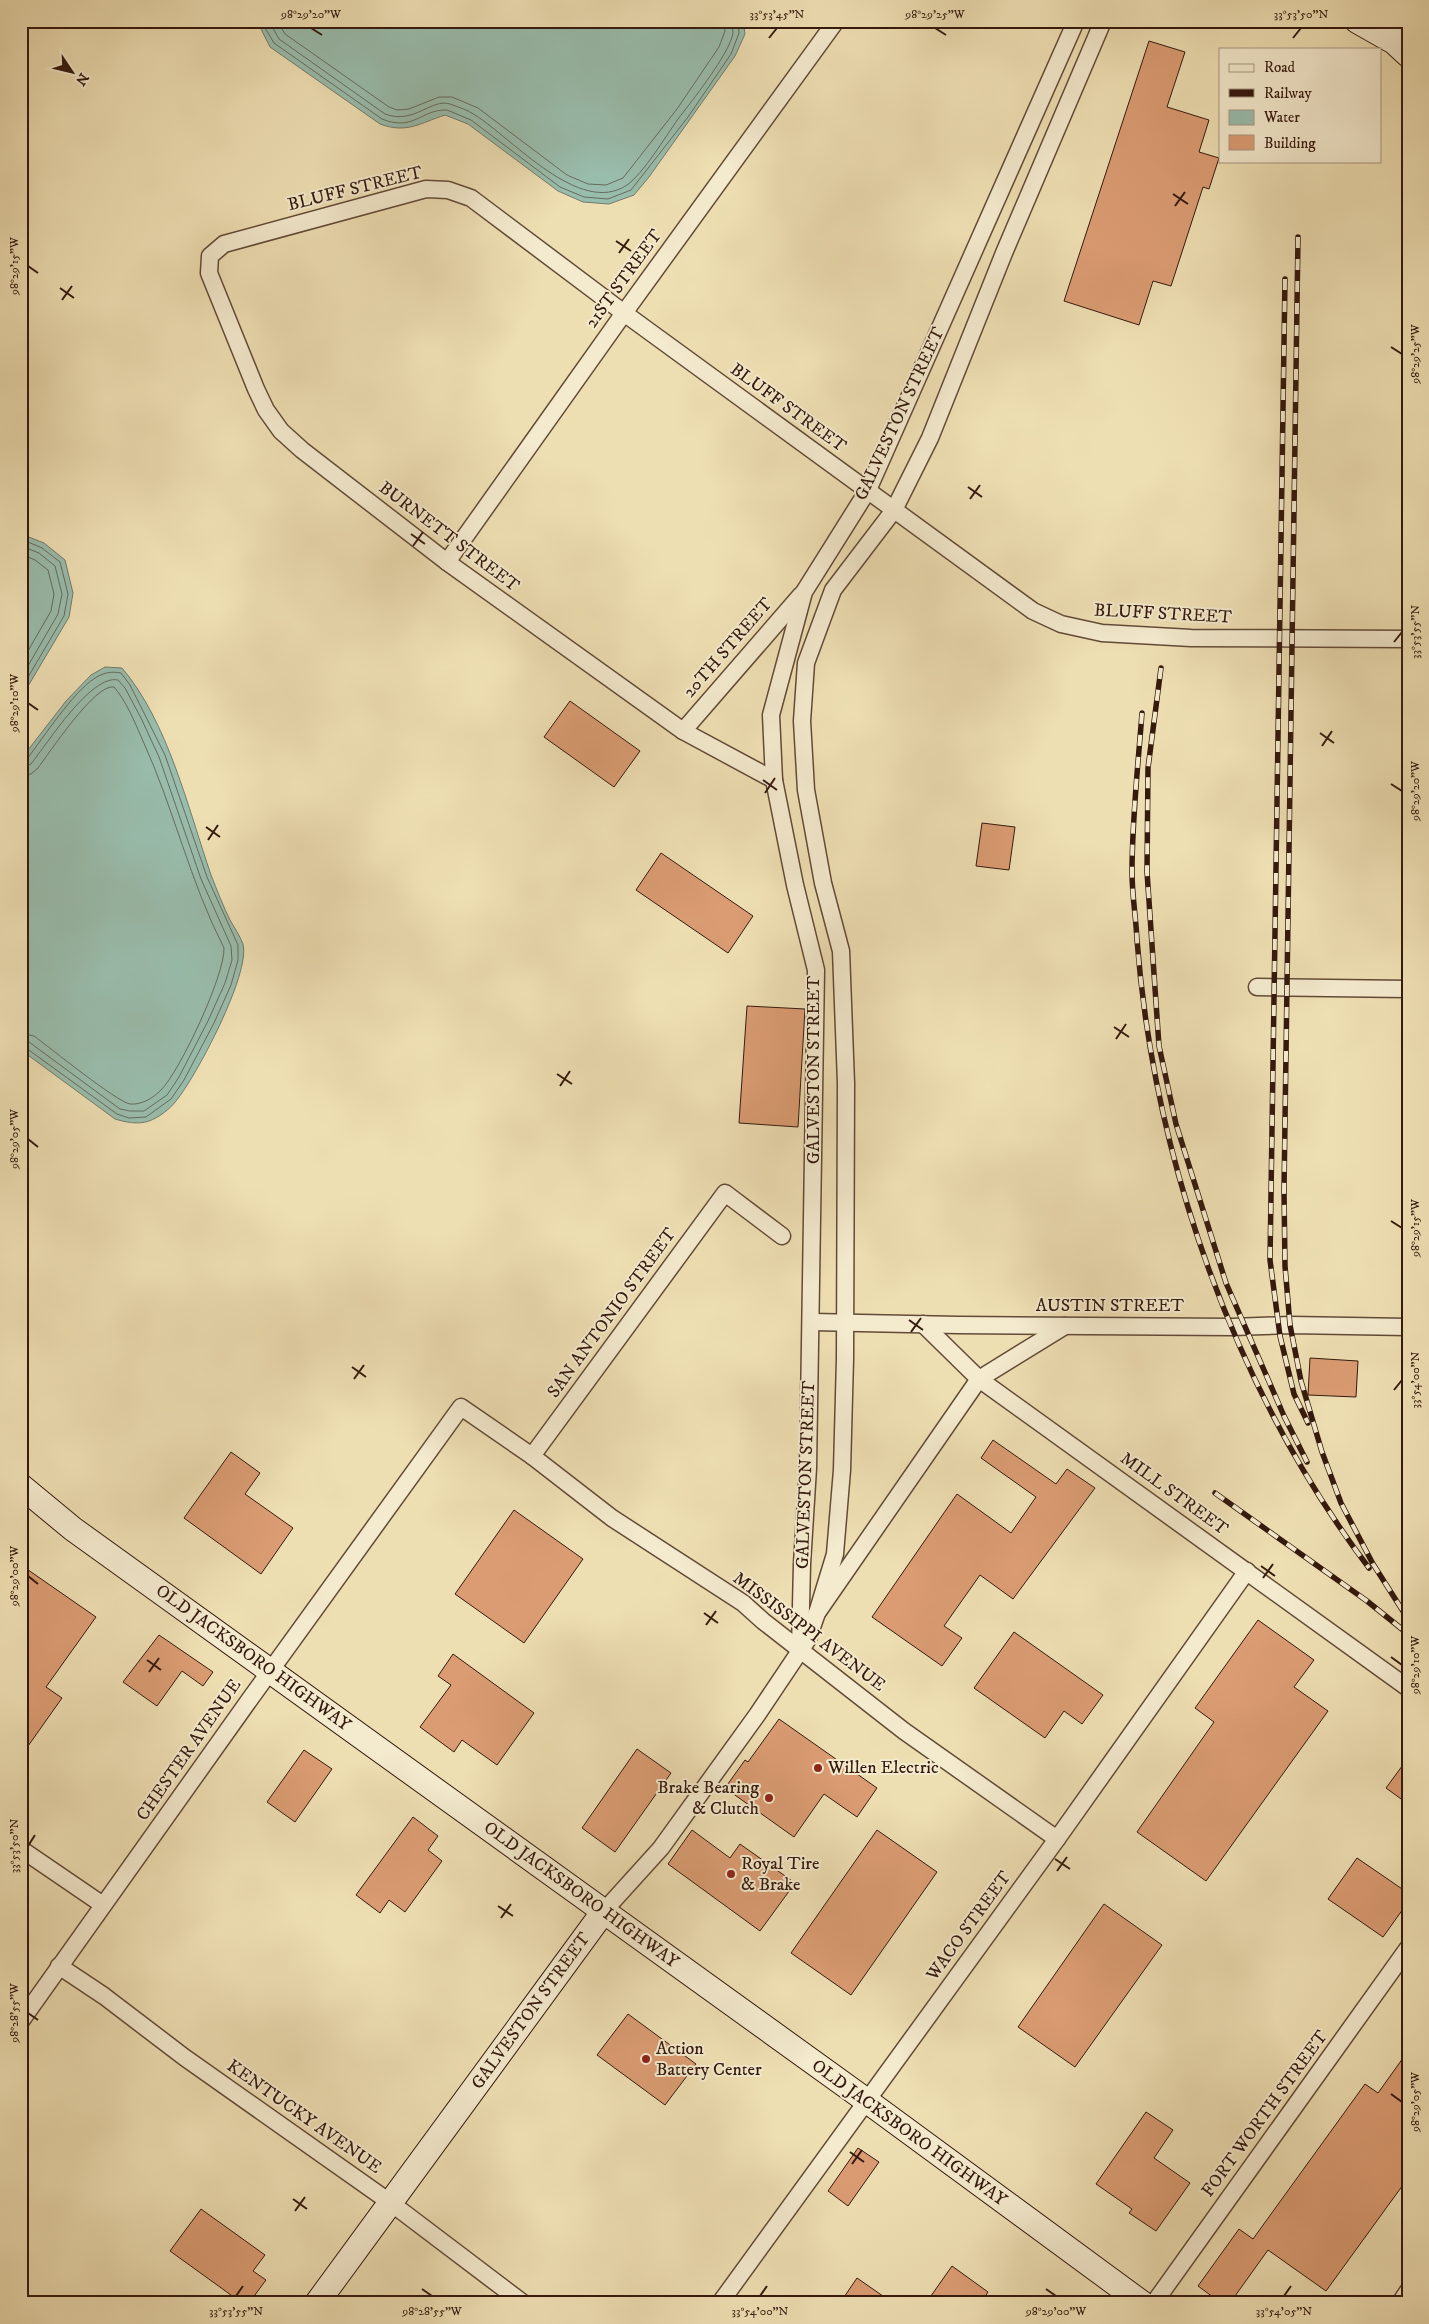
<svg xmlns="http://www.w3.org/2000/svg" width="1429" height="2324" font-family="'IM FELL DW Pica',serif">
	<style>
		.water { fill: #99bdad; stroke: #717b6d }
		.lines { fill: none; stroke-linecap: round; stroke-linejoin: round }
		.shore { stroke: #666b5e; stroke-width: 1 }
		.building { fill: #db9c73; stroke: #34190e }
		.street-casing { stroke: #624a37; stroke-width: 19 }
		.secondary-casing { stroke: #34190e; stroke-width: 26 }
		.street { stroke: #f4eace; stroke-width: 16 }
		.secondary { stroke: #f4eace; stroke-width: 24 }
		.rail-casing { stroke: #34190e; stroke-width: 5.5 }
		.rail { stroke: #f4eace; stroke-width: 4; stroke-dasharray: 11; stroke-linecap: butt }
		.ticks { fill: none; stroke: #34190e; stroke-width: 2 }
		.poi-dot { fill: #8f2418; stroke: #f4eace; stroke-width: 2 }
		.labels { text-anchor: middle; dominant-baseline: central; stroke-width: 4; stroke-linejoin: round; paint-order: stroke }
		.street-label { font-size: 18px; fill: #34190e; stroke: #f4eace }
		.poi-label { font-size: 18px; fill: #34190e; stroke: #f4eace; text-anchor: start }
		.neatline { fill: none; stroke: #34190e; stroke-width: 2 }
		.ticks-label { font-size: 12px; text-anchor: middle; fill: #34190e }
	</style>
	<rect width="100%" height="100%" fill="#eedfb3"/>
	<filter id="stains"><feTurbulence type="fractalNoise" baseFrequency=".004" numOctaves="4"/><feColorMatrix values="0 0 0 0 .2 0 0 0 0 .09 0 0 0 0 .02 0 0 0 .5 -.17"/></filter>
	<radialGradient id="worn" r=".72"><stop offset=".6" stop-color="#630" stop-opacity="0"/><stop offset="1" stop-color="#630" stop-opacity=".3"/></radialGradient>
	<g class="water">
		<path d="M257,21H743L745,34L735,56L649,177L634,195L609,204L583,202L558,191L468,124L445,115C420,123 407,134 380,124L270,47Z"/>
		<polygon points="21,534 44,543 65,560 73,593 69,617 21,698"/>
		<path d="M105,667L122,668C168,722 188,808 211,875C217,890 223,906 230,920C234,927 240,936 243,944C251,973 196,1077 176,1101C170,1109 158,1118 149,1121C138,1125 125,1122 115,1119L21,1050V759L66,701L91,675Z"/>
	</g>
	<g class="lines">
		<g class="shore">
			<path d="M261,21L274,43L382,119C414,132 421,109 447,110L471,120L560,187L584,197L608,199L631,190L688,117L731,54L739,33L738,21"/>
			<path d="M269,21L279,39L385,114C414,125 431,98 450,104C458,107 468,110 475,115C512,138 580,217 627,185C643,174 666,136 678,119C692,101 730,53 733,33C733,29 732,25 732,21"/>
			<polyline points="277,21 285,34 389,107 397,110 409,109 439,97 452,97 478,108 567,175 588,184 606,185 623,178 677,109 719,47 725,31 724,21"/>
			<polyline points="21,539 42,548 60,562 68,594 64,616 21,689"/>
			<polyline points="21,546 39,553 55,566 62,594 58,614 21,678"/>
			<polyline points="21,554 35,560 48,570 54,594 51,611 21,663"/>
			<path d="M21,762L27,759C43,738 73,692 95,678C103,673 111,671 121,673L130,685L165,755L207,877L238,945V960L231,985L214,1023L184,1080L171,1099L146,1117L129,1118L117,1114L26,1048L21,1047"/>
			<path d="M21,768L31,764C47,744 91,674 118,680L125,688L141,718L159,757L201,879L231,946L232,960L225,983L208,1021L179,1077L167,1095L144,1111H130L120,1109L29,1042L21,1040"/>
			<path d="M21,775L31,774L37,769C49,754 95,683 114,687C127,702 135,723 143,741C174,809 190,882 224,948C225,975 180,1071 161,1090C153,1098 142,1105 130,1104C117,1102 49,1047 34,1036L21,1033"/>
		</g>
	</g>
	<g class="building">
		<polygon points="1149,41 1185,52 1167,107 1209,120 1199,152 1219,158 1209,189 1203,187 1171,286 1153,281 1139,325 1064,301"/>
		<polygon points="570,701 640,751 614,787 544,737"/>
		<polygon points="982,823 1015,827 1009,870 976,866"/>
		<polygon points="661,853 753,916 728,953 636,890"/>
		<polygon points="747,1006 805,1009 798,1127 739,1123"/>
		<polygon points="1310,1358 1358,1361 1356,1397 1308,1395"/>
		<polygon points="993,1440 1056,1484 1067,1469 1095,1488 1013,1599 980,1575 944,1626 962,1638 942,1666 872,1617 957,1494 1011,1533 1036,1497 981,1458"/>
		<polygon points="231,1452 260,1473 245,1494 293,1528 261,1574 184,1518"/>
		<polygon points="514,1510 583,1559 524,1643 455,1594"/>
		<polygon points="21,1565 96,1617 46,1687 62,1698 21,1756"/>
		<polygon points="1258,1620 1314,1660 1294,1687 1328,1711 1206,1881 1137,1832 1214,1722 1195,1708"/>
		<polygon points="1014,1632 1103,1695 1082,1724 1064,1711 1045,1738 974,1688"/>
		<polygon points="159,1635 213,1672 203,1686 182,1671 157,1706 123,1682"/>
		<polygon points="453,1654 534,1713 497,1765 462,1740 454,1752 420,1727 451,1685 438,1676"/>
		<polygon points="779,1719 877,1788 857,1817 824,1794 794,1837 725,1788 745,1760 748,1762"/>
		<polygon points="637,1749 671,1773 615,1852 582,1828"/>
		<polygon points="304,1750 332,1769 295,1822 267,1802"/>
		<polygon points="1408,1758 1408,1804 1386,1788"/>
		<polygon points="413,1817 438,1836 428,1850 442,1861 405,1912 389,1900 380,1913 356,1895"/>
		<polygon points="692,1830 730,1858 740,1844 795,1883 760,1931 668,1864"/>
		<polygon points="877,1830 937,1872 851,1995 791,1953"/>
		<polygon points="1357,1858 1408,1893 1408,1902 1383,1937 1328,1899"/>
		<polygon points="1104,1904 1162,1945 1075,2067 1018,2027"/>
		<polygon points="628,2014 696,2064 665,2105 597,2055"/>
		<polygon points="1408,2051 1408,2178 1326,2291 1268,2250 1230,2303 1221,2303 1198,2286 1239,2229 1253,2239 1365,2084 1378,2093"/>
		<polygon points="1146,2112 1173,2130 1154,2158 1190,2183 1156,2231 1129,2213 1132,2209 1096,2184"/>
		<polygon points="858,2148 879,2162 848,2206 828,2191"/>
		<polygon points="201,2209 265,2255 253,2271 266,2280 249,2303 242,2303 170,2251"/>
		<polygon points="952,2266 988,2292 981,2303 926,2303"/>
		<polygon points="857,2278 893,2303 840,2303"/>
	</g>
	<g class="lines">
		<g class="street-casing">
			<g id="street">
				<polyline points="447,562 624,313 836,21"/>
				<polyline points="683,731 801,595"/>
				<polyline points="774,780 683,731 447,562 302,450 281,431 266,410 256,389 209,273 210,256 224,244 426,189 448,190 471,198 624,313 1033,611 1061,624 1102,633 1191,638 1408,639"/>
				<polyline points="1257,987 1408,989"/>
				<polyline points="812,1322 958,1325 1232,1327 1290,1325 1408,1327"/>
				<polyline points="923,1324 979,1379 1408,1688"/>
				<polyline points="532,1456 725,1193 782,1236"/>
				<polyline points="817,1613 835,1554 842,1470 845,1359 846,1083 841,951 823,883 806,790 802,721 806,663 833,590 894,510 930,438 1004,253 1103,21"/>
				<polyline points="800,1649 802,1564 808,1468 816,970 795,885 774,780 771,715 804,592 868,490 1076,21"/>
				<polyline points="21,1849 103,1905"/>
				<polyline points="604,1911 661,1848 757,1715 808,1639 817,1613 979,1379 1065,1326"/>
				<polyline points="59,1966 104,1996 184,2057 391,2203 523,2303"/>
				<polyline points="21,2021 250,1699 461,1407 532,1456 612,1518 743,1603 763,1621 904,1731 1057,1839"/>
				<polyline points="720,2303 1057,1839 1247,1571"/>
				<polyline points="1154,2303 1408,1948"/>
				<polyline points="1400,2303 1408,2291"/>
			</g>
		</g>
		<g class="secondary-casing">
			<g id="secondary">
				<polyline points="1357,21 1394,42 1408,55"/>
				<polyline points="1396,21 1408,24"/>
				<polyline points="21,1486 73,1529 867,2101 1142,2303"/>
				<polyline points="317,2303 604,1911"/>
			</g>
		</g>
		<use href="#street" class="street"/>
		<use href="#secondary" class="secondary"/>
		<g class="rail-casing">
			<g id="rail">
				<polyline points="1298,237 1284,1190 1285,1266 1290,1325 1301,1381 1322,1452 1341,1503 1373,1564 1408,1619"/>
				<polyline points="1285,279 1270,1260 1280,1336 1294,1394 1308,1423"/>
				<polyline points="1161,668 1148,768 1147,872 1159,1046 1176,1124 1226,1283 1284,1416 1307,1462"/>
				<path d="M1142,713C1138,766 1132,819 1132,872C1132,895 1136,918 1137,940C1154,1160 1235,1391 1369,1568"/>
				<polyline points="1215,1493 1367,1601 1408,1634"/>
			</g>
		</g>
		<use href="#rail" class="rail"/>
	</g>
	<path class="ticks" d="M311,28L322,35M935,28L946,35M769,38L777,28M1293,38L1301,28M1173,194L1188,204M1175,206L1185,192M616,241L631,251M619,253L629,239M28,266L38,273M60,288L74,298M62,300L72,286M1391,347L1402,354M968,487L982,497M970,499L980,485M411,534L425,544M413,546L423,532M1394,642L1402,632M28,703L38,710M1320,733L1334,743M1322,746L1332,731M763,780L777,790M1391,784L1402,791M765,793L775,778M206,827L220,837M208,840L218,825M1114,1027L1129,1037M1116,1039L1126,1024M557,1074L572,1084M560,1086L570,1071M28,1139L38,1147M1391,1221L1402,1228M909,1320L923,1330M911,1332L921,1318M352,1367L366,1377M354,1379L364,1365M1394,1390L1402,1380M1261,1566L1275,1576M28,1576L38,1584M1263,1578L1273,1564M704,1613L718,1623M706,1625L716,1611M1391,1657L1402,1665M147,1660L161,1670M149,1672L159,1658M28,1846L35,1835M1055,1859L1070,1869M1057,1871L1067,1857M498,1906L513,1916M501,1918L511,1904M28,2013L38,2020M1391,2094L1402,2102M850,2152L864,2162M852,2164L862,2150M293,2199L307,2209M295,2211L305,2197M422,2289L432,2296M1046,2289L1056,2296M236,2296L243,2286M760,2296L767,2286M1284,2296L1291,2286"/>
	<g class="poi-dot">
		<circle cx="818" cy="1768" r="5"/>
		<circle cx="769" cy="1798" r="5"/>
		<circle cx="731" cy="1874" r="5"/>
		<circle cx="646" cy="2059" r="5"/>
	</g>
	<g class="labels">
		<g class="street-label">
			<text transform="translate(355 189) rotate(-14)">BLUFF STREET</text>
			<text transform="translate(624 279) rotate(-54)">21ST STREET</text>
			<text transform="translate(788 408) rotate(36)">BLUFF STREET</text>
			<text transform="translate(900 414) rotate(-65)">GALVESTON STREET</text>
			<text transform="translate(449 537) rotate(37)">BURNETT STREET</text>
			<text transform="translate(1163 614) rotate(3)">BLUFF STREET</text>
			<text transform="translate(728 648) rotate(-49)">20TH STREET</text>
			<text transform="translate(814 1070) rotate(-90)">GALVESTON STREET</text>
			<text x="1110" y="1306">AUSTIN STREET</text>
			<text transform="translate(612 1313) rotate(-54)">SAN ANTONIO STREET</text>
			<text transform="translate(806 1475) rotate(-88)">GALVESTON STREET</text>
			<text transform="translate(1174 1494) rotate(36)">MILL STREET</text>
			<text transform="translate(809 1632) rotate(37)">MISSISSIPPI AVENUE</text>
			<text transform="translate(253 1658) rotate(36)">OLD JACKSBORO HIGHWAY</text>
			<text transform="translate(189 1750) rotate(-55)">CHESTER AVENUE</text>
			<text transform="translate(581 1895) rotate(36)">OLD JACKSBORO HIGHWAY</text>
			<text transform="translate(969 1926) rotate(-54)">WACO STREET</text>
			<text transform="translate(531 2011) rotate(-54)">GALVESTON STREET</text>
			<text transform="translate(1265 2114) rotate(-54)">FORT WORTH STREET</text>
			<text transform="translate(304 2117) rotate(35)">KENTUCKY AVENUE</text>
			<text transform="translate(909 2133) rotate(36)">OLD JACKSBORO HIGHWAY</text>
		</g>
		<g class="poi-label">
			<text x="828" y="1768">Willen Electric</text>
			<text x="759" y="1788" text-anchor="end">Brake Bearing<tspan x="759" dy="21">&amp; Clutch</tspan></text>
			<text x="741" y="1864">Royal Tire<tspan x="741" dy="21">&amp; Brake</tspan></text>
			<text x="656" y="2049">Action<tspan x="656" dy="21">Battery Center</tspan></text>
		</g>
	</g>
	<rect width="1429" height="2324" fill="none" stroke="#eedfb3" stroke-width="55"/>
	<rect x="1219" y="48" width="162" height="115" fill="#f4eace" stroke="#a79681"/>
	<rect x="1229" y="64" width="25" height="8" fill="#f4eace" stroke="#a79681"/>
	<text x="1264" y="72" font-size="15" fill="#34190e">Road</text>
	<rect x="1229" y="89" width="25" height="8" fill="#34190e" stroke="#a79681"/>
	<text x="1264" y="98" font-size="15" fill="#34190e">Railway</text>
	<rect x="1229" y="110" width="25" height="15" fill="#99bdad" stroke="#a79681"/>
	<text x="1264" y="122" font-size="15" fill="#34190e">Water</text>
	<rect x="1229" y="135" width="25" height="15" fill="#db9c73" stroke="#a79681"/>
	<text x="1264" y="148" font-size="15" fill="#34190e">Building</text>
	<g transform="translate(72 72) rotate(125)" stroke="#f4eace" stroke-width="4" paint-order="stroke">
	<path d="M0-4L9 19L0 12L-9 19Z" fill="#34190e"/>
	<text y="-8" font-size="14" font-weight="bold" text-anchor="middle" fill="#34190e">N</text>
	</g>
	<rect x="28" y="28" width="1374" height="2268" class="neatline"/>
	<g class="ticks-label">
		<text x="311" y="18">98°29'20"W</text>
		<text x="777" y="18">33°53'45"N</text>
		<text x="935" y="18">98°29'25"W</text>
		<text x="1301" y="18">33°53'50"N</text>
		<text transform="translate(14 266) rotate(-90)" y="4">98°29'15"W</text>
		<text transform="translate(1415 354) rotate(-90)" y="4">98°29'25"W</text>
		<text transform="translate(1415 632) rotate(-90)" y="4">33°53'55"N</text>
		<text transform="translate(14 703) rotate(-90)" y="4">98°29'10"W</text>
		<text transform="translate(1415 791) rotate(-90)" y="4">98°29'20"W</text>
		<text transform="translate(14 1139) rotate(-90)" y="4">98°29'05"W</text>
		<text transform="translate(1415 1228) rotate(-90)" y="4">98°29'15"W</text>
		<text transform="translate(1415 1380) rotate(-90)" y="4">33°54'00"N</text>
		<text transform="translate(14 1576) rotate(-90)" y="4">98°29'00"W</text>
		<text transform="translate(1415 1665) rotate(-90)" y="4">98°29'10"W</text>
		<text transform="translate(14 1846) rotate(-90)" y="4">33°53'50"N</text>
		<text transform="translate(14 2013) rotate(-90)" y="4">98°28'55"W</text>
		<text transform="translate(1415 2102) rotate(-90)" y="4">98°29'05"W</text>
		<text x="236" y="2315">33°53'55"N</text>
		<text x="432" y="2315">98°28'55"W</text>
		<text x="760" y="2315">33°54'00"N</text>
		<text x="1056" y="2315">98°29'00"W</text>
		<text x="1284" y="2315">33°54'05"N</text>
	</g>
	<rect width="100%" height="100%" filter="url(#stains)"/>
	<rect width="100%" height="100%" fill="url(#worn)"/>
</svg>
